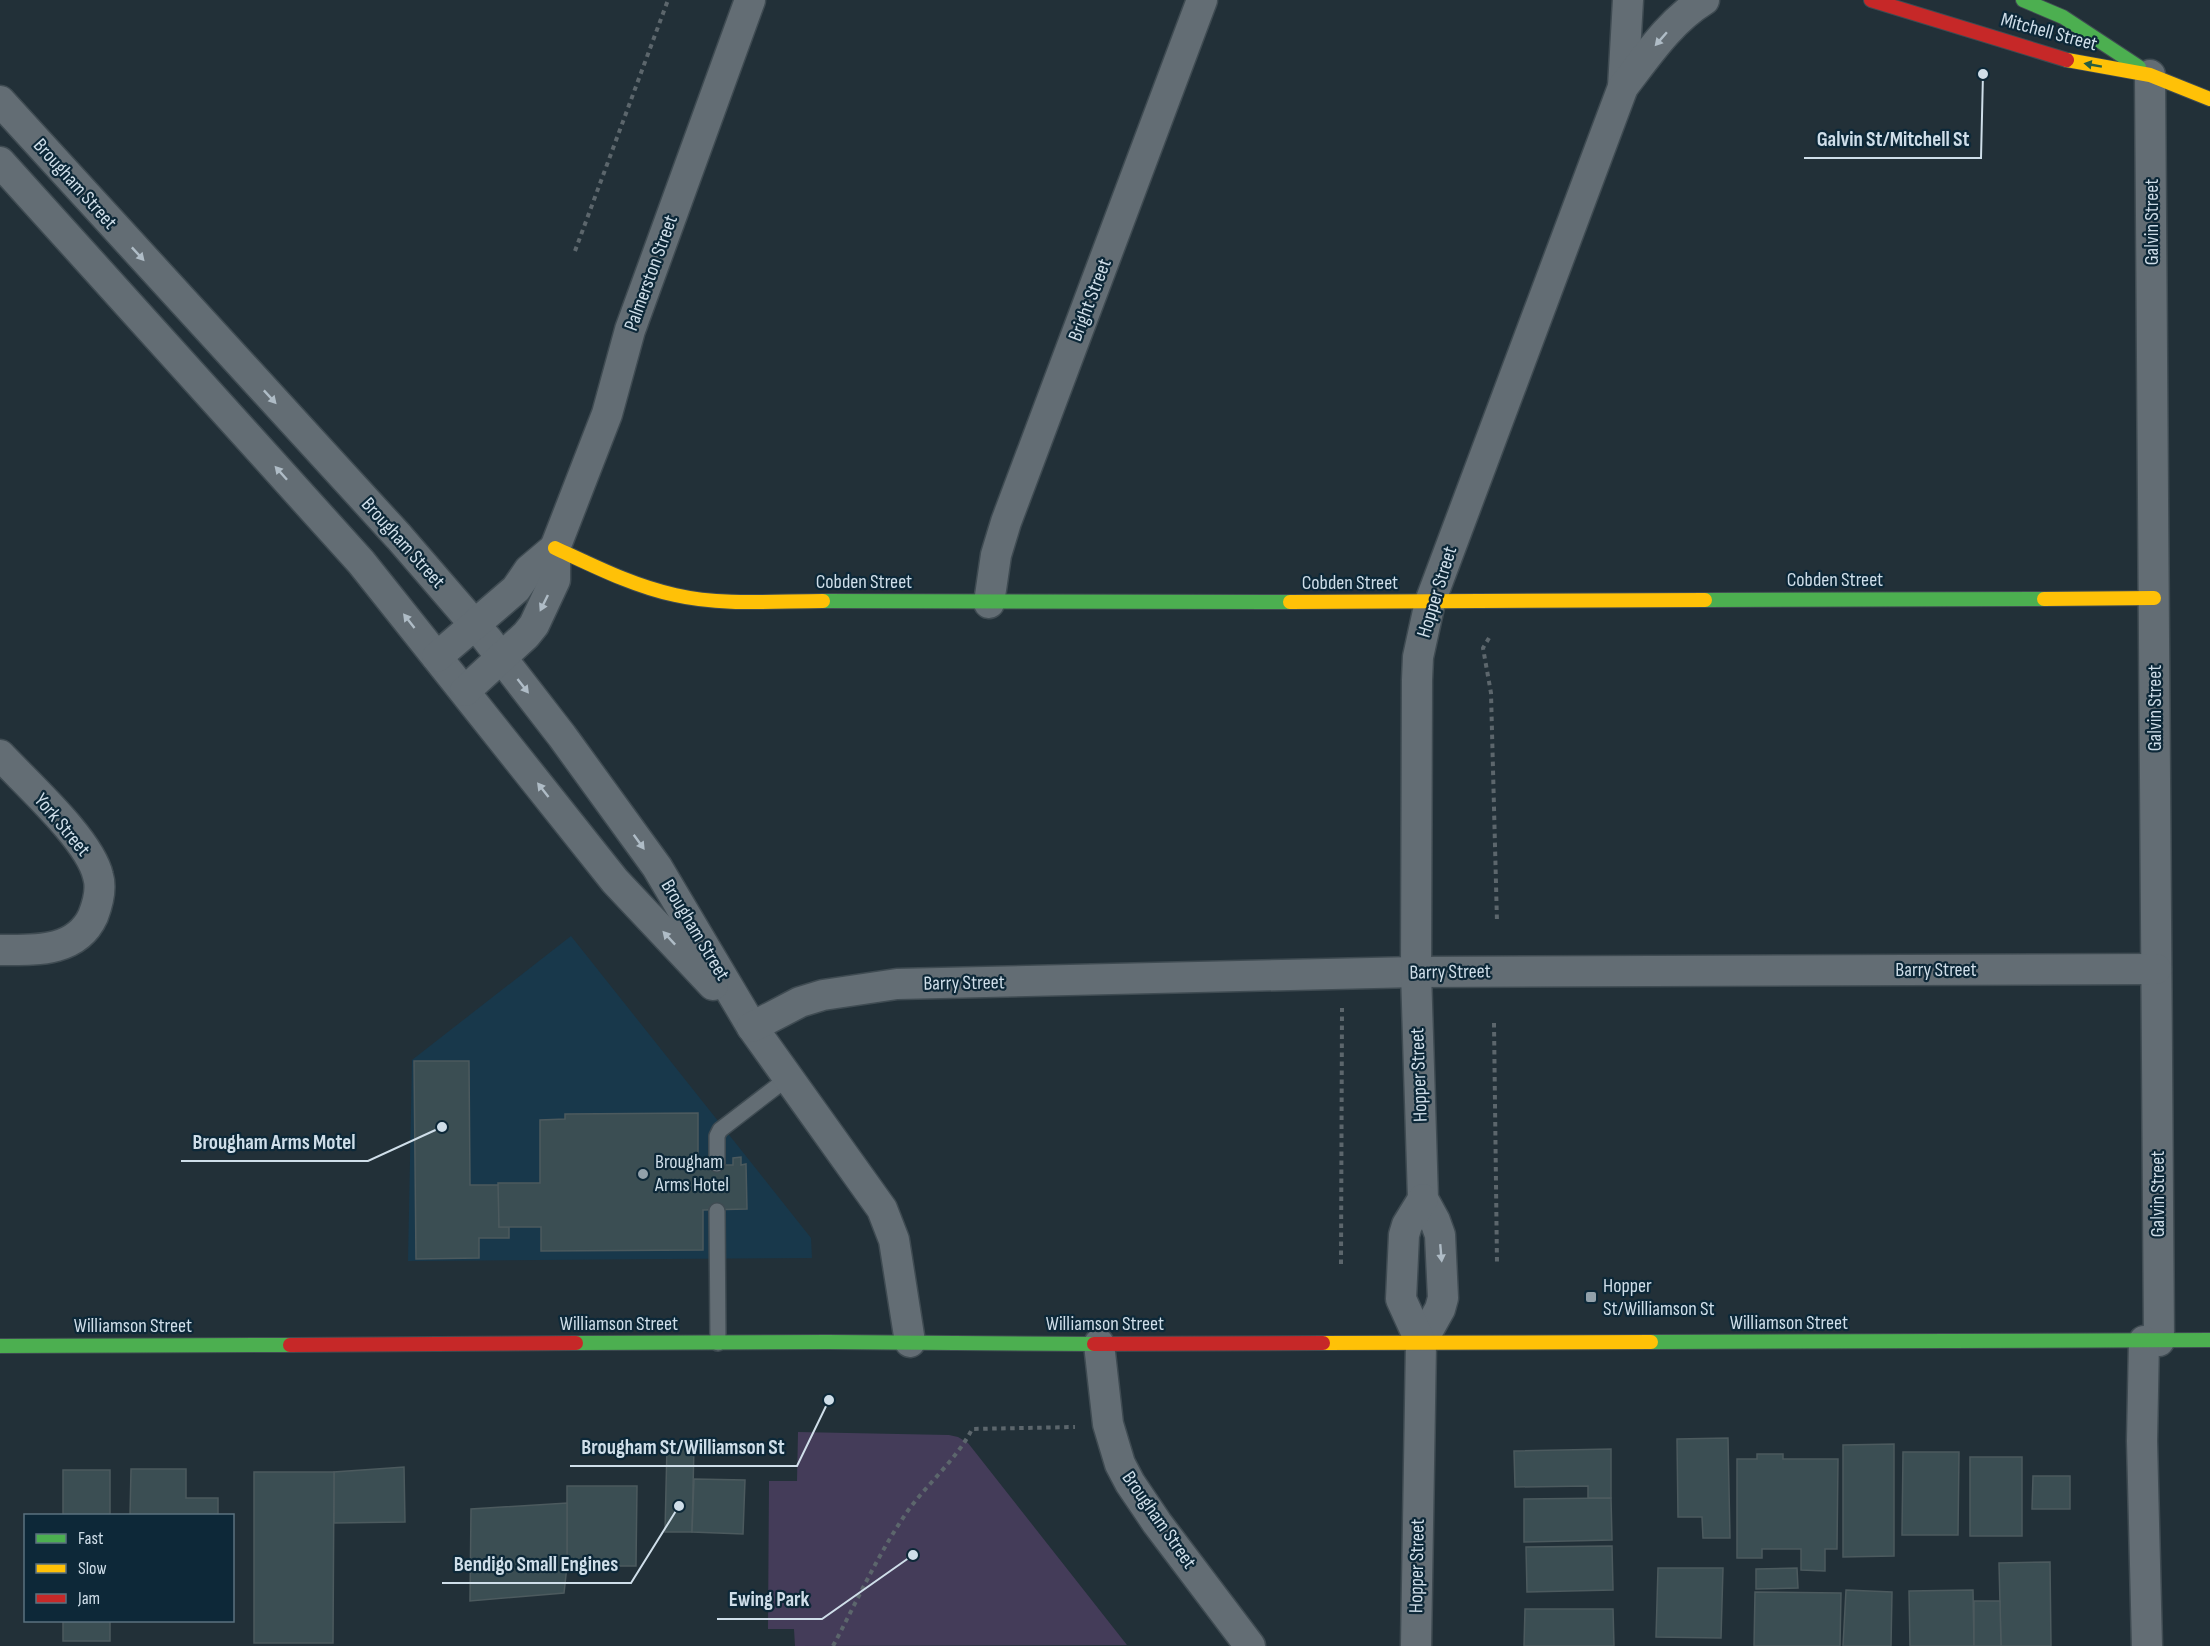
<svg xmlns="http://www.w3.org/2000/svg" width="2210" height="1646" font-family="'Sofia Sans Condensed',sans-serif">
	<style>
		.built { fill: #18384b }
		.green { fill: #443c59 }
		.building { fill: #3b4e53; stroke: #4c5a5e; stroke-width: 1.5 }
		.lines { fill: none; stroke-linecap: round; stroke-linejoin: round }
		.lane-casing { stroke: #3f4b52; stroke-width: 18 }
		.street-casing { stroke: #3f4b52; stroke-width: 33 }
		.fast-casing { stroke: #3f4b52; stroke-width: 16 }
		.slow-casing { stroke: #3f4b52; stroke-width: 16 }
		.jam-casing { stroke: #3f4b52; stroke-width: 16 }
		.path { stroke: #5c666c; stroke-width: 4; stroke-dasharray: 4.5 4.5; stroke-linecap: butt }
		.lane { stroke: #636d74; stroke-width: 15 }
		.street { stroke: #636d74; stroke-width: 30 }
		.fast { stroke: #4caf50; stroke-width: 14 }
		.slow { stroke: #ffc107; stroke-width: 14 }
		.jam { stroke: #c62828; stroke-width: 14 }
		.oneway { fill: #afbcc6 }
		.oneway2 { fill: #265e42 }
		.poi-dot { fill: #92a1ab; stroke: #0d2838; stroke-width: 2 }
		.labels { text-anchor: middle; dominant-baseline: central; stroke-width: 4.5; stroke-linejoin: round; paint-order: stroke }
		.street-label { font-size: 20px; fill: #cfdee9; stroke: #0d2838 }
		.poi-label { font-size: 20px; fill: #cfdee9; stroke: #0d2838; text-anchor: start }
		.leader { fill: none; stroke: #cfdee9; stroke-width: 2 }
		.callout-dot { fill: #cfdee9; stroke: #0d2838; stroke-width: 2 }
		.callout-label { font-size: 21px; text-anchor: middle; font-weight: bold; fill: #cfdee9; stroke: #0d2838; stroke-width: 4.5; stroke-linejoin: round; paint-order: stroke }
	</style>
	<rect width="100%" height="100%" fill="#223038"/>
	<polygon class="built" points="571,936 811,1238 812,1258 408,1261 412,1060"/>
	<polygon class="green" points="798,1432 949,1435 958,1437 968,1443 1127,1645 795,1646 794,1629 768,1629 769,1481 797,1481"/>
	<g class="building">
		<polygon points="414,1061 469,1061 470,1185 499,1185 499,1227 509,1227 509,1238 479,1238 479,1258 416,1259"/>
		<polygon points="698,1113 698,1165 733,1165 733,1158 741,1157 741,1165 746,1164 747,1209 703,1210 703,1250 541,1251 541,1227 499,1227 498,1183 540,1183 540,1120 565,1119 565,1114"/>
		<polygon points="1728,1438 1730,1538 1703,1538 1702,1517 1678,1517 1677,1439"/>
		<polygon points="1894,1444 1894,1556 1843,1557 1843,1445"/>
		<polygon points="667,1446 694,1446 692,1532 665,1532"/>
		<polygon points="1611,1449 1611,1498 1588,1498 1588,1486 1515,1487 1514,1451"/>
		<polygon points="1903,1452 1959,1452 1958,1535 1902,1535"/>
		<polygon points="1757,1454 1783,1454 1783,1459 1838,1459 1837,1549 1825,1549 1825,1571 1801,1570 1801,1549 1762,1549 1762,1558 1737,1558 1737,1459 1757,1459"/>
		<rect x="1970" y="1457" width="52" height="79"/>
		<polygon points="404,1467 405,1522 334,1523 334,1472"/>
		<polygon points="131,1469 186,1469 186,1498 218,1498 218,1516 130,1516"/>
		<rect x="63" y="1470" width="47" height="46"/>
		<polygon points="254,1472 334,1472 333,1643 254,1643"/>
		<polygon points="2033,1476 2070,1476 2070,1509 2032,1509"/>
		<polygon points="694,1479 745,1480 743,1534 692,1532"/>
		<polygon points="567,1486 637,1486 636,1566 567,1566"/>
		<polygon points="1611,1498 1612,1540 1524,1542 1524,1499"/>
		<polygon points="567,1503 567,1566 564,1593 470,1601 471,1509"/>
		<polygon points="1612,1546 1613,1590 1527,1592 1526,1547"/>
		<polygon points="2050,1562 2051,1646 2001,1646 1999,1563"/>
		<polygon points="1658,1568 1723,1568 1721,1638 1656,1637"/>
		<polygon points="1797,1568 1798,1588 1756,1589 1756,1569"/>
		<polygon points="1846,1590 1892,1592 1891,1646 1843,1646"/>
		<polygon points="1973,1590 1974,1646 1910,1646 1909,1591"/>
		<polygon points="1755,1592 1841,1593 1840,1646 1754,1646"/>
		<polygon points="1974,1601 2000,1601 2001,1646 1974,1646"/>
		<polygon points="1525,1609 1613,1609 1614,1646 1524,1646"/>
		<rect x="63" y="1620" width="47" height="21"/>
	</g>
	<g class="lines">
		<g class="lane-casing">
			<g id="lane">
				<polyline points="717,1164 717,1136 720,1130 789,1077"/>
				<polyline points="717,1211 718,1343"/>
			</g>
		</g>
		<g class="street-casing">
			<g id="street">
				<polyline points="2150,75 2159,1341"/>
				<polyline points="1623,87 1628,0"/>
				<polyline points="0,101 399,537 487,639 562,736 657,867 752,1027 882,1209 894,1240 910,1342"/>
				<polyline points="0,162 361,562 615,881 713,985"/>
				<polyline points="989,603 996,555 1006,522 1202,0"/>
				<polyline points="437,657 516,589 529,570 555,548"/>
				<polyline points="465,691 526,635 534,625 555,580 555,548 607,414 630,330 750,0"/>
				<path d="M0,755C26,783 90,840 98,876C102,889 98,903 93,916C76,953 34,950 0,950"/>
				<polyline points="752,1027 800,1002 823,995 897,984 1416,972 2156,969"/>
				<polyline points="2144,1341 2142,1441 2147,1646"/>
				<path d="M1421,1343L1440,1309L1443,1298L1440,1235L1435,1221L1423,1199L1416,972L1417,680L1418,657L1430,602L1623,87C1647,56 1670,21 1704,0"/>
				<polyline points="1099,1344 1108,1424 1120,1464 1130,1483 1157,1523 1250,1646"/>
				<polyline points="1416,1646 1421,1343 1401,1299 1404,1235 1407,1225 1423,1199"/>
			</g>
		</g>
		<g class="fast-casing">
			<g id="fast">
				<polyline points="2023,0 2063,17 2139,67"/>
				<polyline points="1705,600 2044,599"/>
				<polyline points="823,601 1290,602"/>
				<polyline points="1651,1342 2210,1340"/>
				<polyline points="576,1343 828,1342 1094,1344"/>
				<polyline points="0,1346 290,1345"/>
			</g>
		</g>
		<g class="slow-casing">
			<g id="slow">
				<polyline points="2067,60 2150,75 2210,99"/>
				<path d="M555,548C594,566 633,586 675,595C723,606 775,601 823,601"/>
				<polyline points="2044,599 2154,598"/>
				<polyline points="1290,602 1705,600"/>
				<polyline points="1323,1343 1651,1342"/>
			</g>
		</g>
		<g class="jam-casing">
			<g id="jam">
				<polyline points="1871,0 2067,60"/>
				<polyline points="1094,1344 1323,1343"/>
				<polyline points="290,1345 576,1343"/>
			</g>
		</g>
		<g class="path">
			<polyline points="575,251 668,0"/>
			<polyline points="1489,638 1483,648 1491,693 1497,922"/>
			<polyline points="1494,1023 1497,1264"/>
			<polyline points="1341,1264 1342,1008"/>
			<path d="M833,1646C857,1601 878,1554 907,1512C926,1485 958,1458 972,1429L1075,1427"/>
		</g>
		<use href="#lane" class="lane"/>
		<use href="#street" class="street"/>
		<use href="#fast" class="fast"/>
		<use href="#slow" class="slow"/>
		<use href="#jam" class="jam"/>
	</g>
	<defs><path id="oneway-solid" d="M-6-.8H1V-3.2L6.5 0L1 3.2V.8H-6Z" transform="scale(1.5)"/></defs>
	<g class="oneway">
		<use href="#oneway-solid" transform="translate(1661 39) rotate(131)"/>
		<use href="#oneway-solid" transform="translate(138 254) rotate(47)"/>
		<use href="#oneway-solid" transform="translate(270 397) rotate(47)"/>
		<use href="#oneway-solid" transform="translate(281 473) rotate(-132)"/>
		<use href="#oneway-solid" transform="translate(544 603) rotate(116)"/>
		<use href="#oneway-solid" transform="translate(409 621) rotate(-128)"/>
		<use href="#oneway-solid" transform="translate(523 686) rotate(52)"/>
		<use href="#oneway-solid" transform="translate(543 790) rotate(-128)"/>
		<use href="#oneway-solid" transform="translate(639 842) rotate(54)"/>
		<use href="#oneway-solid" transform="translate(669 938) rotate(-133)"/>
		<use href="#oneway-solid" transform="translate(1441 1253) rotate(85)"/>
	</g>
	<use class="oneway2" href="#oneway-solid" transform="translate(2093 65) rotate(-170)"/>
	<g class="poi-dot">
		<circle cx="643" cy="1174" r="6"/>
		<rect x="1585" y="1291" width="12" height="12" rx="3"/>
	</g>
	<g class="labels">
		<g class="street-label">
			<text transform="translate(2049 32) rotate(15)">Mitchell Street</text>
			<text transform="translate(75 184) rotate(48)">Brougham Street</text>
			<text transform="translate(2152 222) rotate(-90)">Galvin Street</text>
			<text transform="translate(651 273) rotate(-70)">Palmerston Street</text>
			<text transform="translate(1090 300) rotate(-69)">Bright Street</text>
			<text transform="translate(403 543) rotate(48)">Brougham Street</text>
			<text x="1835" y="580">Cobden Street</text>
			<text x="864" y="582">Cobden Street</text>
			<text x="1350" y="583">Cobden Street</text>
			<text transform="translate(1437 592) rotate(-73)">Hopper Street</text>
			<text transform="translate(2155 708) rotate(-90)">Galvin Street</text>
			<text transform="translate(62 825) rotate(50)">York Street</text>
			<text transform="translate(695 930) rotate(59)">Brougham Street</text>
			<text x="1936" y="970">Barry Street</text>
			<text transform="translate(1450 972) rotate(-1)">Barry Street</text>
			<text transform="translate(964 983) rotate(-1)">Barry Street</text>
			<text transform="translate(1419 1075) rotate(-92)">Hopper Street</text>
			<text transform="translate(2158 1194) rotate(-90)">Galvin Street</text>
			<text x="1789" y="1323">Williamson Street</text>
			<text x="619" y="1324">Williamson Street</text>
			<text x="1105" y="1324">Williamson Street</text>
			<text x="133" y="1326">Williamson Street</text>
			<text transform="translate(1159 1520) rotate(55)">Brougham Street</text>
			<text transform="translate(1417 1566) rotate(-89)">Hopper Street</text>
		</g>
		<g class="poi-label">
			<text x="655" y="1162">Brougham<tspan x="655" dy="23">Arms Hotel</tspan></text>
			<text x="1603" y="1286">Hopper<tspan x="1603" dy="23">St/Williamson St</tspan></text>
		</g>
	</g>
	<path class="leader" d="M1983 74L1981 158H1804M442 1127L368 1161H181M829 1400L797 1466H570M679 1506L631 1583H442M913 1555L822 1619H717"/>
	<g class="callout-dot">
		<circle cx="1983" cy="74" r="6"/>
		<circle cx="442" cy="1127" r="6"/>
		<circle cx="829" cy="1400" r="6"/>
		<circle cx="679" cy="1506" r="6"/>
		<circle cx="913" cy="1555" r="6"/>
	</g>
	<g class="callout-label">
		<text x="1893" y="146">Galvin St/Mitchell St</text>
		<text x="274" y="1149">Brougham Arms Motel</text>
		<text x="683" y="1454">Brougham St/Williamson St</text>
		<text x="536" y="1571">Bendigo Small Engines</text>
		<text x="769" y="1606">Ewing Park</text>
	</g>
	<rect x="24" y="1514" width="210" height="108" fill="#0d2838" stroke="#5b717f" stroke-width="1.5"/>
	<rect x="36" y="1534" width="30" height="9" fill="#4caf50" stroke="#5b717f" stroke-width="1.5"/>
	<text x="78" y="1544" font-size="18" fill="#cfdee9">Fast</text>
	<rect x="36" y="1564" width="30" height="9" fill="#ffc107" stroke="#5b717f" stroke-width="1.5"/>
	<text x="78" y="1574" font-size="18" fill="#cfdee9">Slow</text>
	<rect x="36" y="1594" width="30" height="9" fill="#c62828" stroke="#5b717f" stroke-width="1.5"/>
	<text x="78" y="1604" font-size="18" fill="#cfdee9">Jam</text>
</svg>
